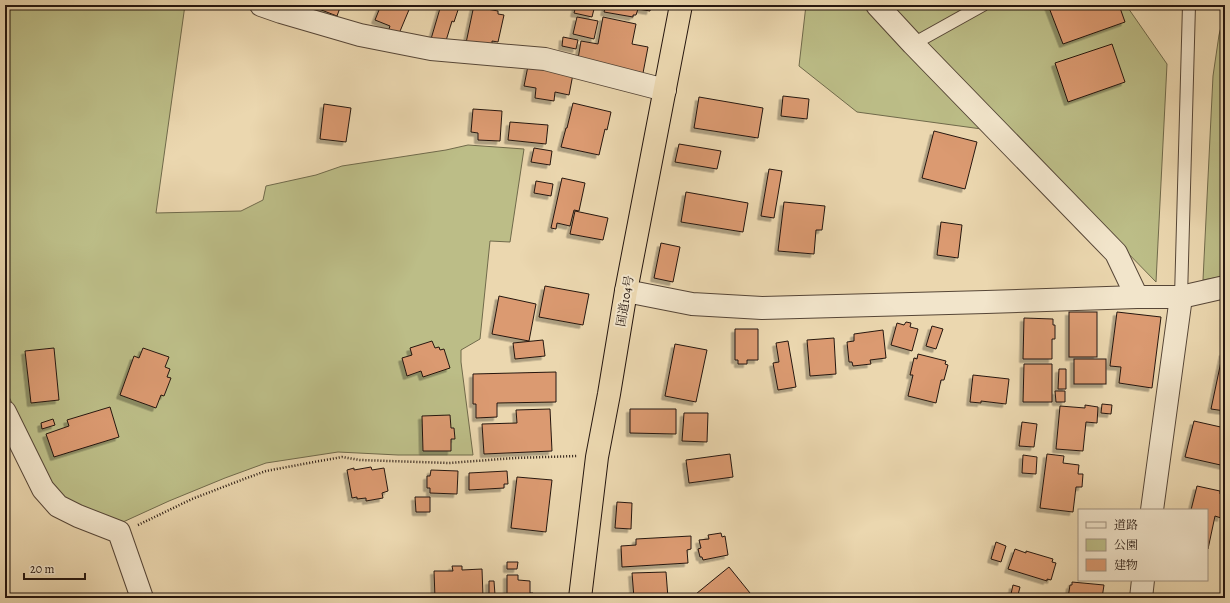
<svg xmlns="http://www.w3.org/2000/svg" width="1230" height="603" font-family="Alegreya,'Noto Serif JP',serif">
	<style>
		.green { fill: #bcbd87; stroke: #706a4b }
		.building { fill: #db9a71; stroke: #25160f; filter: url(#shadow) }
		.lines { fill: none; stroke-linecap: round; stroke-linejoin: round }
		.lane-casing { stroke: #564637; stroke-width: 14 }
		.street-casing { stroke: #564637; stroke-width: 24 }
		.highway-casing { stroke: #25160f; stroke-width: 24 }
		.path { stroke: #25160f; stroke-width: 2.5; stroke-dasharray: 1 2; stroke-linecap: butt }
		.lane { stroke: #f2e5cb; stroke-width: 12 }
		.street { stroke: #f2e5cb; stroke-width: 22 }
		.highway { stroke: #ebd7af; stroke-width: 22 }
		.labels { text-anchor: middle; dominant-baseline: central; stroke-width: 4; stroke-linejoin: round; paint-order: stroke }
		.street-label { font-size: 12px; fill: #25160f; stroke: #f2e5cb }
	</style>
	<defs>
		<filter id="shadow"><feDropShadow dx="-3.5" dy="3.5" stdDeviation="0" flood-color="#0004"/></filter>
	</defs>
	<rect width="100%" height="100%" fill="#ebd7af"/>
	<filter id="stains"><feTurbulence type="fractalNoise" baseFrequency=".005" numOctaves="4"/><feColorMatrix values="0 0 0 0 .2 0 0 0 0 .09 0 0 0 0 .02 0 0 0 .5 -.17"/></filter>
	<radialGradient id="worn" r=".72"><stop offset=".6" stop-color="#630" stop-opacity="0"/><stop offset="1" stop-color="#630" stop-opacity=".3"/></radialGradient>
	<g class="green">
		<polygon points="5,5 185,5 156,213 241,211 263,200 266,186 316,175 342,166 446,150 468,145 524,149 510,242 490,241 480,339 461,350 461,362 473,455 398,455 338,452 266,463 225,478 169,501 123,522 110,521 67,500 52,483 5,389"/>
		<polygon points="806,5 1126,5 1167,64 1156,282 1011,133 857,112 799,66"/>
		<polygon points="1225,11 1225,276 1203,280 1213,76 1219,35"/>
	</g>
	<g class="building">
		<polygon points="311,5 341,5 337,16 311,6"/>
		<polygon points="381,5 411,5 398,36 388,32 390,26 375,20"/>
		<polygon points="441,5 452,5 459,7 454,22 452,21 445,44 431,39"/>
		<polygon points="474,5 488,5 487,9 498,11 498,14 504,15 498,42 492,41 492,45 466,43"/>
		<polygon points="572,5 595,5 592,17 574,13 576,6"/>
		<polygon points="606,5 651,5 650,11 638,9 636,15 633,15 633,17 604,12"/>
		<polygon points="1048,5 1119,5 1125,22 1063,44"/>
		<polygon points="577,17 598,21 594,39 573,34"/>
		<polygon points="603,17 636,24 632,44 648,47 643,73 578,59 581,41 598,44"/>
		<polygon points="563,37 578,40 576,49 562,46"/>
		<polygon points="1112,44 1125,82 1068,102 1055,63"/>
		<polygon points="528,66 573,74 569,95 555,92 554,101 535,98 536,88 524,86"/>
		<polygon points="783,96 809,99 807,119 781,116"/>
		<polygon points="699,97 763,108 758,138 694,128"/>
		<polygon points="573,103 611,112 607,130 605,129 599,155 561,147 566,128 567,128"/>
		<polygon points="324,104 351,108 346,142 320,139"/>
		<polygon points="473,109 502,111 500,141 478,140 478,133 471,132"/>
		<polygon points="510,122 548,125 546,144 508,140"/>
		<polygon points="934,131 977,142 965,189 922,178"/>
		<polygon points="679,144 721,151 717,169 675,162"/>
		<polygon points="534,148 552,151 550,165 531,162"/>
		<polygon points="769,169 782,171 774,218 761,216"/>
		<polygon points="562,178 585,183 579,211 574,210 570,226 557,223 556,229 551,228"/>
		<polygon points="536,181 553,184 551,196 534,193"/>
		<polygon points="686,192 748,203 743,232 681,222"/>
		<polygon points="784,202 825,206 822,230 816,230 814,254 778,251"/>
		<polygon points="575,211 608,218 603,240 570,234"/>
		<polygon points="941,222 962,225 958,258 937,255"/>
		<polygon points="661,243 680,247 673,282 654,278"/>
		<polygon points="545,286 589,294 583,325 539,317"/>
		<polygon points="499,296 536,304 529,341 492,334"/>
		<rect x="1069" y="312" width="28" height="45"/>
		<polygon points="1117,312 1161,317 1152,388 1119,383 1121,367 1110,366"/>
		<polygon points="1024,318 1053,319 1053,325 1055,325 1055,339 1052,339 1052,359 1023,359"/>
		<polygon points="906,322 911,323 910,327 918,329 912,351 891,345 897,323 904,325"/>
		<polygon points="932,326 943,329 936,349 926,346"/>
		<polygon points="735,329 758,329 758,360 747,360 747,364 738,364 738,360 735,360"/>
		<polygon points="883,330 886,358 870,360 871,364 853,366 852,362 849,362 847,342 854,341 854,334"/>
		<polygon points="834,338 836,374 810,376 807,340"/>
		<polygon points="543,340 545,356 515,359 513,343"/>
		<polygon points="432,341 435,348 439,347 440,350 444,349 450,368 423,377 421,371 407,376 402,358 412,355 410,348"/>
		<polygon points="788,341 796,387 778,390 773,363 779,362 776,343"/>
		<polygon points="675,344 707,350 696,402 665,396"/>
		<polygon points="54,348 59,400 31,403 25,351"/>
		<polygon points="143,348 169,357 165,367 170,369 167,377 171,378 164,396 161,395 156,408 120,395 134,356 139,358"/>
		<polygon points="1223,352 1225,353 1225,411 1211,409"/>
		<polygon points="918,354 946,361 945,364 948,365 944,380 941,380 936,403 908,396 913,375 910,375 914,358 917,359"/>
		<rect x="1074" y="359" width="32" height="25"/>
		<polygon points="1024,364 1052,364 1052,402 1023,402"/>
		<polygon points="1059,369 1066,369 1066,389 1058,389"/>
		<polygon points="556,372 556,402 497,403 497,417 476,418 476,404 473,404 473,374"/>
		<polygon points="973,375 1009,379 1006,404 981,401 981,403 970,402"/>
		<polygon points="1055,391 1065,391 1065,402 1056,402"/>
		<polygon points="1102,404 1112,405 1111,414 1101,413"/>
		<polygon points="1085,405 1098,407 1097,423 1086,422 1083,451 1056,449 1060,406 1085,408"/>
		<polygon points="110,407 119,437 54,457 46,434 69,426 67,420"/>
		<polygon points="550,409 552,451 484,454 482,424 517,423 516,410"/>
		<polygon points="630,409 676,409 676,434 630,433"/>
		<polygon points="684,413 708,413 707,442 682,441"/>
		<polygon points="450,415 451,428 454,428 455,439 451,439 451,451 423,451 422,416"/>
		<polygon points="53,419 55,425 42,429 41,423"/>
		<polygon points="1194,421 1225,428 1225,466 1185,457"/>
		<polygon points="1022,422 1037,424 1034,447 1019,446"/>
		<polygon points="730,454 733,477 689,483 686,460"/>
		<polygon points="1047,454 1064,456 1063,463 1079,465 1078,474 1083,474 1082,487 1076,487 1073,512 1040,508"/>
		<polygon points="1023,455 1037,457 1036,474 1022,473"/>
		<polygon points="371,467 372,470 384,468 388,491 382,493 383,498 366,501 366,498 357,499 357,497 352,498 347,470 354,468 354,470"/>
		<polygon points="431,470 458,471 457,494 430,493 430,488 427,488 427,476 430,476"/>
		<polygon points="507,471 508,484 504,484 504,488 469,490 469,473"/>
		<polygon points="517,477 552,480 546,532 511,528"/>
		<polygon points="1197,486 1220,491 1220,494 1225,495 1221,518 1215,516 1208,549 1207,510 1191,510"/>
		<polygon points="415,497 430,497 430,512 416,512"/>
		<polygon points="617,502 632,503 631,529 615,528"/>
		<polygon points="721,533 722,537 725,536 728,555 703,560 702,557 700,557 698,549 701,548 699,540 709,539 708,535"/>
		<polygon points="691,536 691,549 687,550 688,563 622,567 621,546 636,545 636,539"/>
		<polygon points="996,542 1006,546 1001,562 991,559"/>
		<polygon points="1015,549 1026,553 1026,551 1053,559 1052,562 1056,563 1051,580 1047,579 1047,581 1008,569"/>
		<polygon points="507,562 518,562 517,569 507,569"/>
		<polygon points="452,566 462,566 462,570 482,569 483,597 435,598 434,571 453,571"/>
		<polygon points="729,567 750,593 744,598 691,598"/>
		<polygon points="666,572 668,598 634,598 632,573"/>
		<polygon points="507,575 518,575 518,580 530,581 530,593 533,593 532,598 507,598"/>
		<polygon points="489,581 494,581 495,595 489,595"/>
		<polygon points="1072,582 1104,585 1102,598 1068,598 1070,585 1072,585"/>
		<polygon points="1013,585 1020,587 1018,595 1011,594"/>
	</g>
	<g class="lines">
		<g class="lane-casing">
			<g id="lane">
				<polyline points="913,44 983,5"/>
				<polyline points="1181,297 1189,5"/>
			</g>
		</g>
		<g class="street-casing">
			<g id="street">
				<polyline points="261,5 281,12 360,35 431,49 545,59 665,90"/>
				<polyline points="877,5 913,44 1116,253 1137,297"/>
				<polyline points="626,291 692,304 762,308 986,302 1137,297 1181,297 1225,287"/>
				<polyline points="5,412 43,489 58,506 78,516 119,532 142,598"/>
				<polyline points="1152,510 1181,297"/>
				<polyline points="1141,598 1143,580"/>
			</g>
		</g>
		<g class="highway-casing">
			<polyline id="highway" points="580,598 597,457 609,394 626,291 681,5"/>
		</g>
		<polyline class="path" points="138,525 192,499 244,479 266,471 314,462 342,457 360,460 449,463 515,458 577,456"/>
		<use href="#lane" class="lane"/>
		<use href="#street" class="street"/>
		<use href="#highway" class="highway"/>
	</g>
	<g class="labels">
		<g class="street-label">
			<text transform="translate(625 301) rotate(-80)">国道104号</text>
		</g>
	</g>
	<rect width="1230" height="603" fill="none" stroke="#ebd7af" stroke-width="20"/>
	<rect x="6" y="6" width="1218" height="591" fill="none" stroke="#25160f" stroke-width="2"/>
	<rect x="10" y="10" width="1210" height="583" fill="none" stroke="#25160f"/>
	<rect x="1078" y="509" width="130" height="72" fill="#f2e5cb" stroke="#a09280"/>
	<rect x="1086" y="522" width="20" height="6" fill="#f2e5cb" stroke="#a09280"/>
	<text x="1114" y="529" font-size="12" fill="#25160f">道路</text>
	<rect x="1086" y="539" width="20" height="12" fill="#bcbd87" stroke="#a09280"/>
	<text x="1114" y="549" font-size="12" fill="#25160f">公園</text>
	<rect x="1086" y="559" width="20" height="12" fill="#db9a71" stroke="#a09280"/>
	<text x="1114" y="569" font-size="12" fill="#25160f">建物</text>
	<path d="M24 573v6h61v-6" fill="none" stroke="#25160f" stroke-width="2"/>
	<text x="30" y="573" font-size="12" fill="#25160f" stroke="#f2e5cb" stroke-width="3" paint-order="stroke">20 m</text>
	<rect width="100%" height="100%" filter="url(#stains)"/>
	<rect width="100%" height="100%" fill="url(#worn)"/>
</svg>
